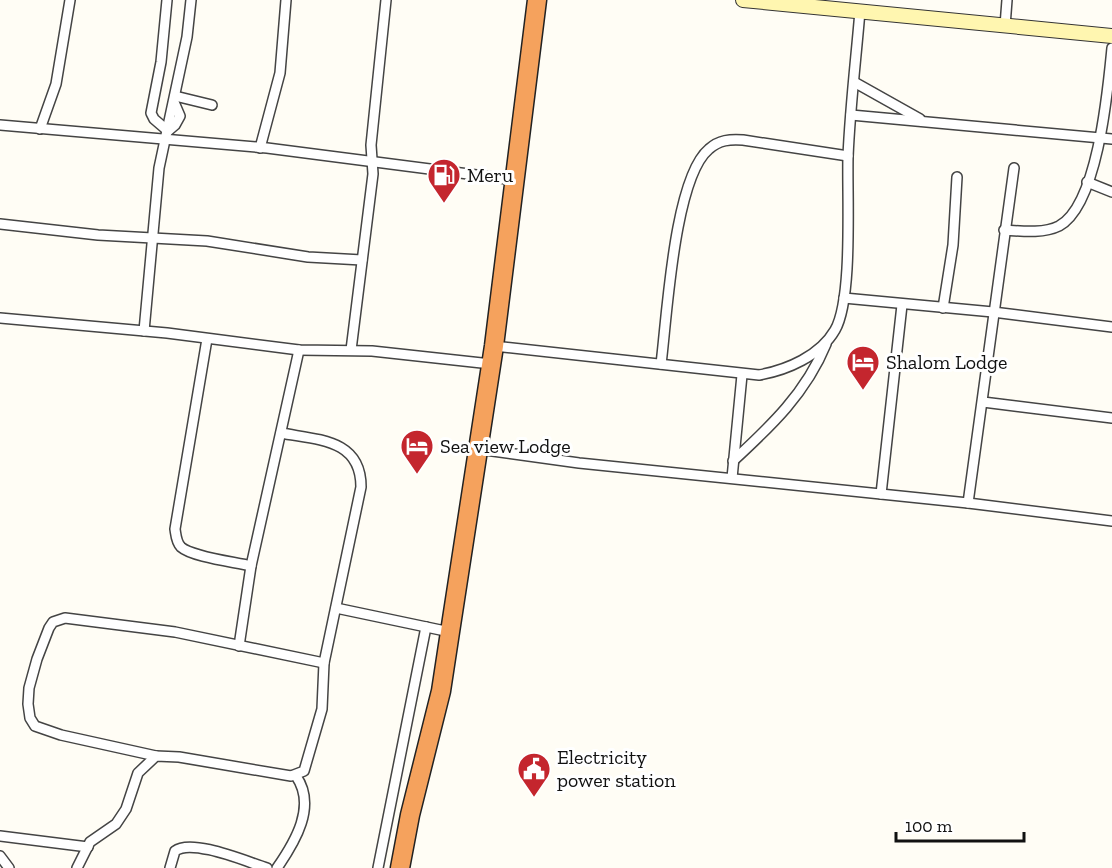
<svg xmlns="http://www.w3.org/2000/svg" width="1112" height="868" font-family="'Zilla Slab',serif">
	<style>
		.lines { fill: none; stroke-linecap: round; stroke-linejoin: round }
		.street-casing { stroke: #444; stroke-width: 12 }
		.secondary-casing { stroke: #333; stroke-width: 16 }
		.highway-casing { stroke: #222; stroke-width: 21 }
		.street { stroke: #fff; stroke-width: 9 }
		.secondary { stroke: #fff6b0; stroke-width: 14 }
		.highway { stroke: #f5a25d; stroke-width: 18 }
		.labels { text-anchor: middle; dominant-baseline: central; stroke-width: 6; stroke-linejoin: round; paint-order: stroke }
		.poi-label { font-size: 20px; fill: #111; stroke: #fff; text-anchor: start }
	</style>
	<rect width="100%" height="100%" fill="#fffdf5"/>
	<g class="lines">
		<g class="street-casing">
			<g id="street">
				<polyline points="167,0 161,62 151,113 154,119 168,131 175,125 180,116 174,102"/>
				<polyline points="1005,26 1007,0"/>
				<polyline points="854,82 920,119"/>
				<polyline points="175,96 212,105"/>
				<polyline points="851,115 1112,139"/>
				<polyline points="0,125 267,148 515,180"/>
				<polyline points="40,129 56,84 70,0"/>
				<polyline points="260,148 280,73 286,0"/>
				<polyline points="1087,182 1112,192"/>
				<polyline points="0,224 98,235 207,241 308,257 362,260"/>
				<path d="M1004,230C1020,231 1043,234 1059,226C1098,205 1108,89 1112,48"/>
				<polyline points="844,298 993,312 1112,327"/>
				<polyline points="943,308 953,245 957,177"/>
				<polyline points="0,318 167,333 299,350 372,351 491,364"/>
				<polyline points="144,331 159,168 187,37 191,0"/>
				<path d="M207,339L175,529C176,535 176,542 181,547C192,557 235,562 251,566"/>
				<path d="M494,346L759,375C787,370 820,356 835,330C853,299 847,197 848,157C850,108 856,59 860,11"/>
				<polyline points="351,350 373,174 371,145 386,0"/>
				<path d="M661,364C667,317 674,178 709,149C719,140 730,139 743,140L848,156"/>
				<polyline points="983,402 1112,418"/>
				<polyline points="478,449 579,463 968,503 1112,521"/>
				<path d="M733,461C771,426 806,393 826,344"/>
				<polyline points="732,478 742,375"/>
				<polyline points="881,494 902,305"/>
				<polyline points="968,503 1014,168"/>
				<polyline points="336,608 450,632"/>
				<polyline points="239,646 251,566 299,350"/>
				<polyline points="156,756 61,735 35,726 30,718 28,704 29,688 37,659 49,628 53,622 65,618 175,632 324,663"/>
				<polyline points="0,836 88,847"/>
				<polyline points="0,856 9,868"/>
				<path d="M77,868L90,842L116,824L126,809L138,773L156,756L179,757L291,776L304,771L322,709L324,663L361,487C361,439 318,440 281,433"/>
				<path d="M170,868L175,851C192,838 247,862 267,868"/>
				<path d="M277,868C295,842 317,806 296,776"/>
				<polyline points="378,868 426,627"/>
			</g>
		</g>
		<g class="secondary-casing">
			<polyline id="secondary" points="743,0 1112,36"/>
		</g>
		<g class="highway-casing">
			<polyline id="highway" points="400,868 410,815 441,691 450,632 494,346 537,0"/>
		</g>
		<use href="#street" class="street"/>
		<use href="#secondary" class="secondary"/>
		<use href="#highway" class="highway"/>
	</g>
	<defs>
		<g id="fuel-pin" transform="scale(1.725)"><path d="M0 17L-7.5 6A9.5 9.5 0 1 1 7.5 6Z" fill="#c4262e" stroke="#fff"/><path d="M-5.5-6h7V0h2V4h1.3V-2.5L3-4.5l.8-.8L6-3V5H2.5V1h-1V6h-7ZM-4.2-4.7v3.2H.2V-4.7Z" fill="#fff"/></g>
		<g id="hotel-pin" transform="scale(1.725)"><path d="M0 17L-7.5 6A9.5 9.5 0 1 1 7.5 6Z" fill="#c4262e" stroke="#fff"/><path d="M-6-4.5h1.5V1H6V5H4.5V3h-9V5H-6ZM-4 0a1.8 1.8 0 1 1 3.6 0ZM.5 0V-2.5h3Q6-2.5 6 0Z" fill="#fff"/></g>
		<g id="civic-pin" transform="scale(1.725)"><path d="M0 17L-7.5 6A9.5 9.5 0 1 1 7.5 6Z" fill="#c4262e" stroke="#fff"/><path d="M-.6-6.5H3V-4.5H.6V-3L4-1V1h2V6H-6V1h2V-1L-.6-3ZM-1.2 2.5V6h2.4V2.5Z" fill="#fff"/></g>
	</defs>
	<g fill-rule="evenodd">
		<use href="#fuel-pin" x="444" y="175"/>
		<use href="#hotel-pin" x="863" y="362"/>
		<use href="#hotel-pin" x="417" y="446"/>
		<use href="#civic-pin" x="534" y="769"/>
	</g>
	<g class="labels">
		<g class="poi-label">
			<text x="467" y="175">Meru</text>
			<text x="886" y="362">Shalom Lodge</text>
			<text x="440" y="446">Sea view Lodge</text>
			<text x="557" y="757">Electricity<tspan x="557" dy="23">power station</tspan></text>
		</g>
	</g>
	<path d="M896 832v9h128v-9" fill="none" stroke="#111111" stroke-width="3"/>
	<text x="905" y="832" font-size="18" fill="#111111" stroke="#ffffff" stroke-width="4.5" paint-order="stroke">100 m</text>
</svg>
